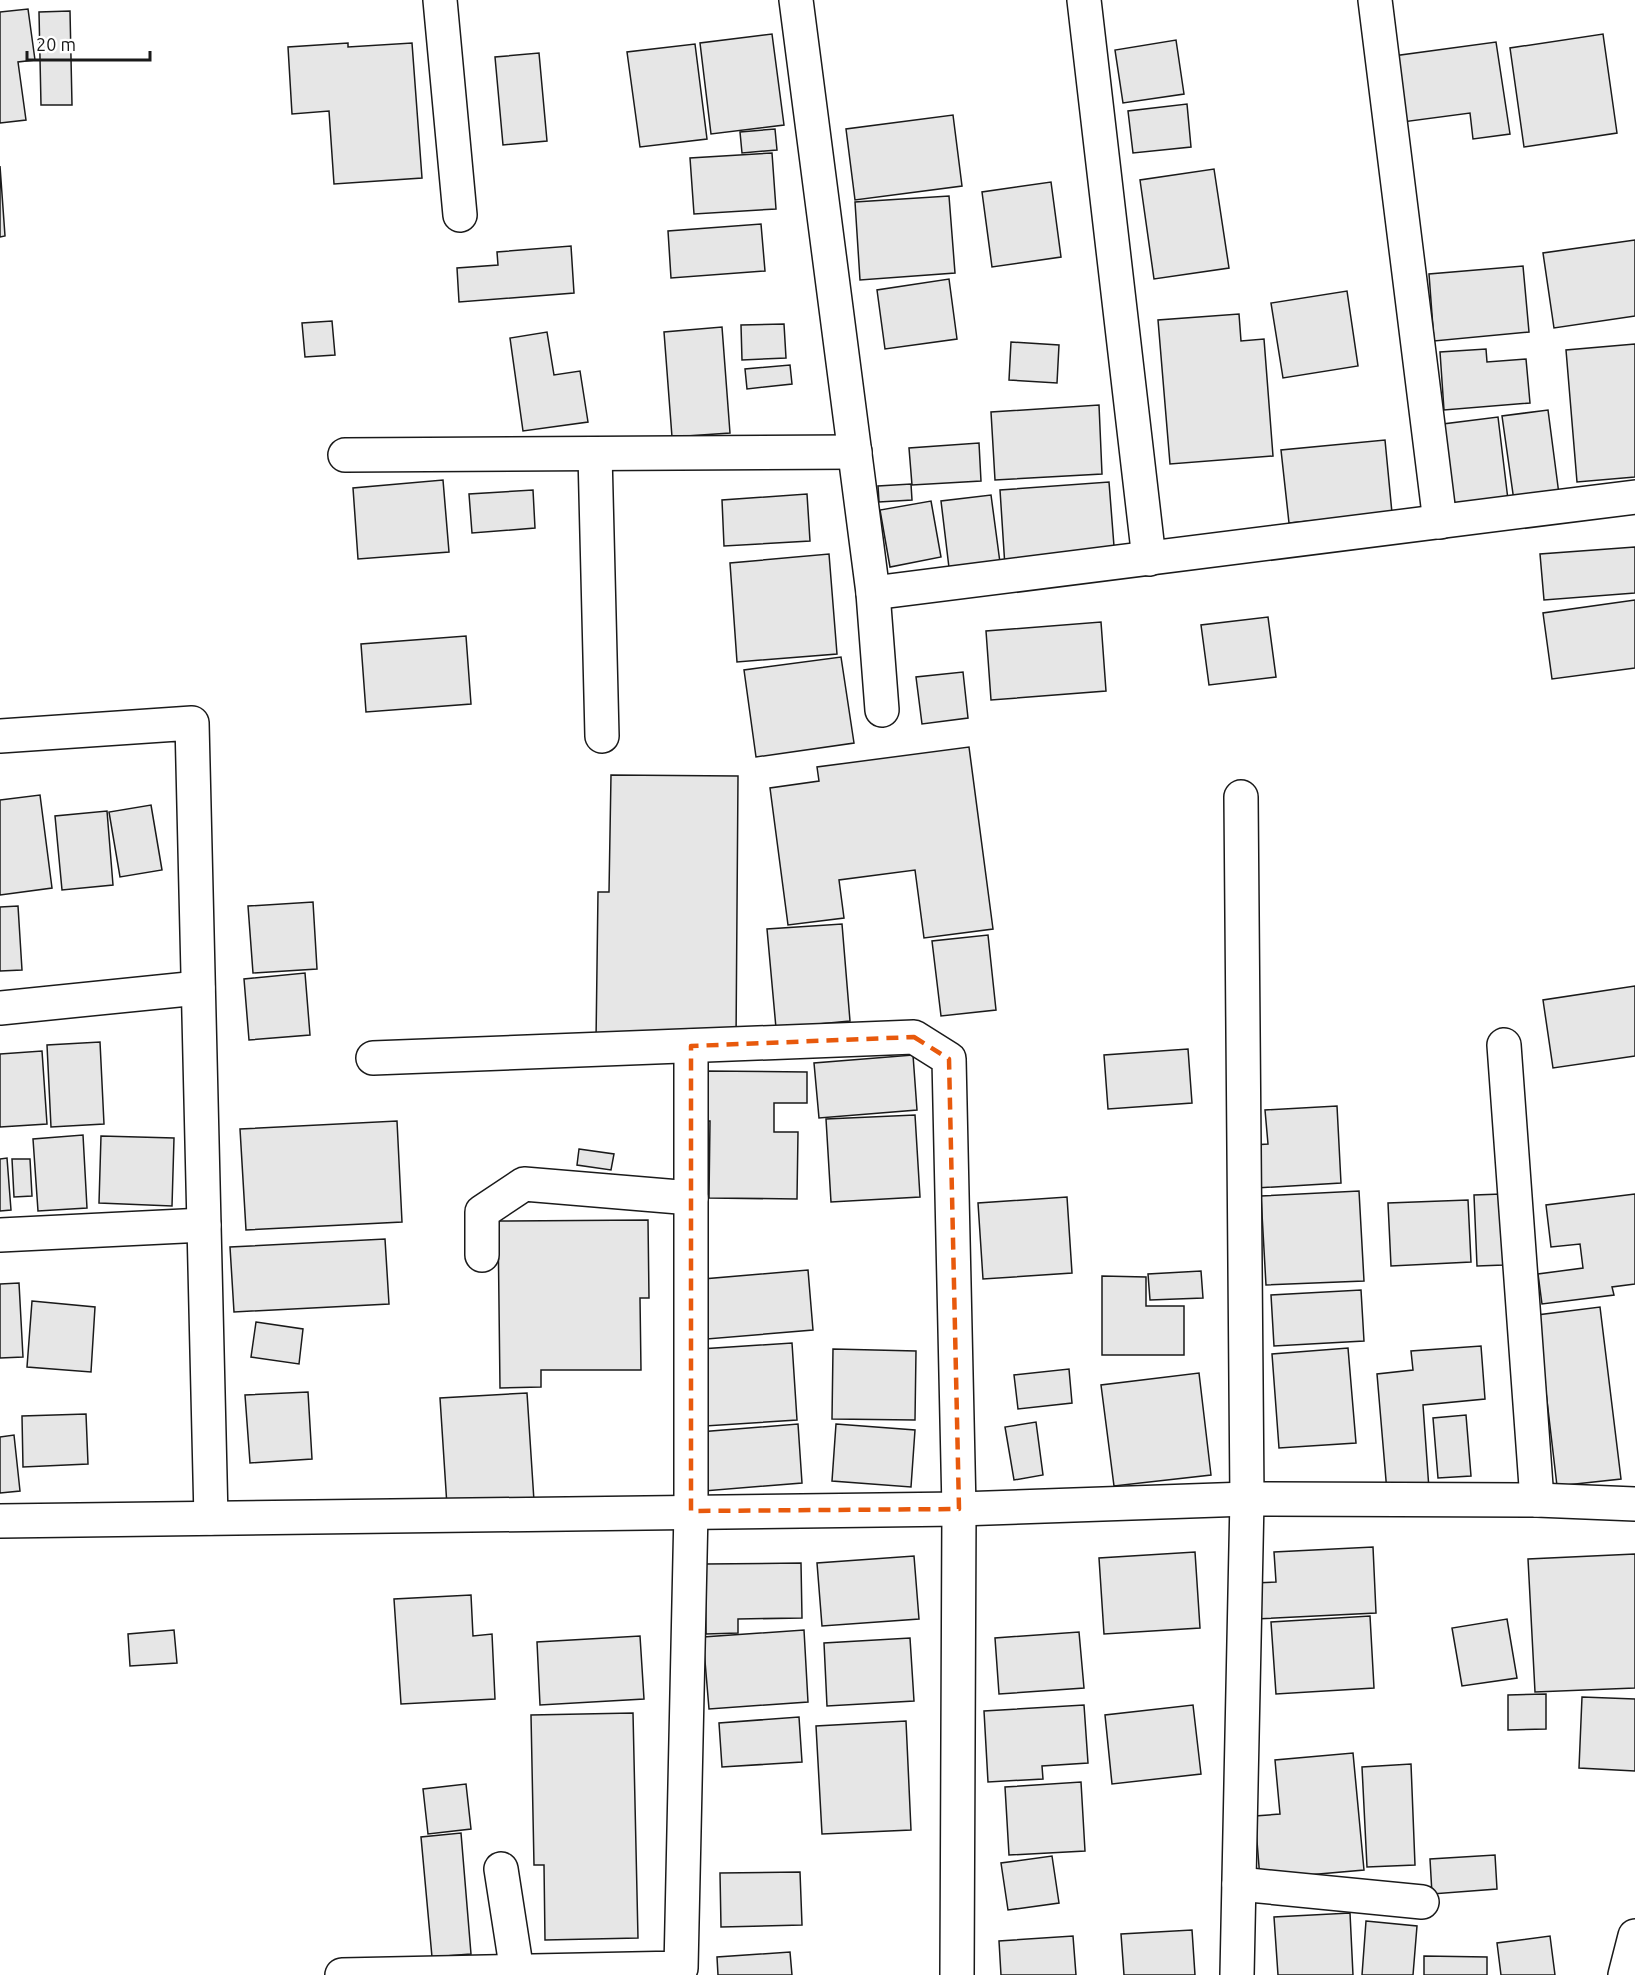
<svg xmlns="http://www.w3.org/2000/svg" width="1635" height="1975" font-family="Ubuntu,sans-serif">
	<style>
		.building { fill: #e6e6e6; stroke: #1a1a1a; stroke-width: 1.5 }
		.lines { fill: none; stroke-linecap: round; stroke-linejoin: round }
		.street-casing { stroke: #1a1a1a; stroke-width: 36 }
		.primary-casing { stroke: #1a1a1a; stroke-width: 36 }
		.street { stroke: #fff; stroke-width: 33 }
		.primary { stroke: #fff; stroke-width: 33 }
		.marked { fill: none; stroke: #e8590c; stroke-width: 4.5; stroke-dasharray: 12 8; stroke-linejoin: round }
	</style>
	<rect width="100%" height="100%" fill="#fff"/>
	<g class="building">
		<polygon points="28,9 35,60 18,62 26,120 0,123 0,12"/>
		<polygon points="70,11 72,105 41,105 39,12"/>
		<polygon points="772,34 784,125 711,134 700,43"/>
		<polygon points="1603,34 1617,133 1524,147 1510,48"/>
		<polygon points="1176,40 1184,94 1123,103 1115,50"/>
		<polygon points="1496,42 1510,134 1473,139 1470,113 1395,123 1386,57"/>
		<polygon points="348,43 348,47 412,43 422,178 334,184 329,111 292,114 288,47"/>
		<polygon points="695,44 707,139 640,147 627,52"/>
		<polygon points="539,53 547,141 503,145 495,57"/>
		<polygon points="1187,104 1191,147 1133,153 1128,111"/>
		<polygon points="953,115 962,186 855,200 846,129"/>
		<polygon points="775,129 777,150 742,153 740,132"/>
		<polygon points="772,153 776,209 694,214 690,158"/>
		<polygon points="0,166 5,236 0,237"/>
		<polygon points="1214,169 1229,268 1154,279 1140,180"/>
		<polygon points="1051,182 1061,257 992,267 982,192"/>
		<polygon points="949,196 955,273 860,280 855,202"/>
		<polygon points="761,224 765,271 671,278 668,231"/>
		<polygon points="1635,240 1635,316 1554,328 1543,253"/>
		<polygon points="571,246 574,293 459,302 457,268 498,265 497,252"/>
		<polygon points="1523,266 1529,332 1434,341 1429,274"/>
		<polygon points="949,279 957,339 885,349 877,290"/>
		<polygon points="1347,291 1358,366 1283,378 1271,303"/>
		<polygon points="1239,314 1241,341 1264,339 1273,456 1170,464 1158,320"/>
		<polygon points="332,321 335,355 305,357 302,323"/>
		<polygon points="784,324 786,358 742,360 741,325"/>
		<polygon points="722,327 730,433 672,437 664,332"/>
		<polygon points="547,332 554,375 580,371 588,422 523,431 510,338"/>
		<polygon points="1011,342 1059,345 1057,383 1009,380"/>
		<polygon points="1635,344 1635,477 1577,482 1566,350"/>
		<polygon points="1486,349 1487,362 1526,359 1530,403 1444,410 1440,352"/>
		<polygon points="790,365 792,384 747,389 745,369"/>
		<polygon points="1099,405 1102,474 995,480 991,412"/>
		<polygon points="1548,410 1560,502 1515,508 1502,416"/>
		<polygon points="1498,417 1509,508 1454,514 1443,424"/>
		<polygon points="1385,440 1392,513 1289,523 1281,450"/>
		<polygon points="979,443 981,481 912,485 909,448"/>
		<polygon points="443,480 449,552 358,559 353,488"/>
		<polygon points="1109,482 1115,559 1005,567 1000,490"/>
		<polygon points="911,484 912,500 879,502 878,486"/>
		<polygon points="533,490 535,528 472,533 469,494"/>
		<polygon points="807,494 810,541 724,546 722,500"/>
		<polygon points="991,495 1001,570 950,576 941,501"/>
		<polygon points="931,501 941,557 890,567 880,510"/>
		<polygon points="1635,547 1635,593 1544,600 1540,554"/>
		<polygon points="829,554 837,654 737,662 730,563"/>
		<polygon points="1635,600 1635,668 1552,679 1543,613"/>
		<polygon points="1268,617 1276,677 1209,685 1201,625"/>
		<polygon points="1101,622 1106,691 991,700 986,631"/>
		<polygon points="466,636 471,704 366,712 361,644"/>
		<polygon points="841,657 854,743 756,757 744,670"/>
		<polygon points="963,672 968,718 922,724 916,677"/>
		<polygon points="969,747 993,929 924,938 915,870 839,880 844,918 788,925 770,788 819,781 817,767"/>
		<polygon points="611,775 738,776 736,1042 596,1041 598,892 609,892"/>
		<polygon points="40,795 52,888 0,895 0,800"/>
		<polygon points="151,805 162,870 120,877 109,812"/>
		<polygon points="107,811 113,885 62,890 55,816"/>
		<polygon points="313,902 317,969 253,973 248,906"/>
		<polygon points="18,906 22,970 0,971 0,907"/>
		<polygon points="842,924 850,1021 776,1028 767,929"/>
		<polygon points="988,935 996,1010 941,1016 932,941"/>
		<polygon points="305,973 310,1035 249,1040 244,979"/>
		<polygon points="1635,986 1635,1056 1553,1068 1543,1000"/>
		<polygon points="100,1042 104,1124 51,1127 47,1045"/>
		<polygon points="1188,1049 1192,1103 1108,1109 1104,1055"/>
		<polygon points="42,1051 47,1124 0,1127 0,1054"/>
		<polygon points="913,1055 917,1110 819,1118 814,1063"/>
		<polygon points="705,1071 807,1072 807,1103 774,1103 774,1132 798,1132 797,1199 709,1198 710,1121 704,1121"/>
		<polygon points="1337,1106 1341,1183 1256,1188 1253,1145 1268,1144 1265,1110"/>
		<polygon points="915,1115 920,1197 831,1202 826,1119"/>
		<polygon points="397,1121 402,1222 246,1230 240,1129"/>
		<polygon points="83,1135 87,1208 38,1211 33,1139"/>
		<polygon points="101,1136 174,1138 172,1206 99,1203"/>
		<polygon points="579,1149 614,1154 611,1170 577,1165"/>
		<polygon points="7,1158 11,1210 0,1211 0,1159"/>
		<polygon points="12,1159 30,1159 32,1196 14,1197"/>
		<polygon points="1359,1191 1364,1281 1266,1285 1261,1196"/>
		<polygon points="1502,1194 1504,1265 1477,1266 1474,1195"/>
		<polygon points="1635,1194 1635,1284 1612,1287 1614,1295 1542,1304 1538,1274 1583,1268 1580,1244 1551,1247 1546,1205"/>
		<polygon points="1067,1197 1072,1273 983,1279 978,1203"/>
		<polygon points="1468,1200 1471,1262 1391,1266 1388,1203"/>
		<polygon points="648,1220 649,1298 640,1298 641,1370 541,1370 541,1387 500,1388 498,1221"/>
		<polygon points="385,1239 389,1304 234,1312 230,1247"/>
		<polygon points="808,1270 813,1330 707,1339 703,1279"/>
		<polygon points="1201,1271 1203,1298 1150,1300 1148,1274"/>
		<polygon points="1102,1276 1146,1277 1146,1306 1184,1306 1184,1355 1102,1355"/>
		<polygon points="19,1283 23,1357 0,1358 0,1284"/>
		<polygon points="1361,1290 1364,1341 1274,1346 1271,1295"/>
		<polygon points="32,1301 95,1307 91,1372 27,1367"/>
		<polygon points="1600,1307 1621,1479 1557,1486 1537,1315"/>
		<polygon points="256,1322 303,1329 299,1364 251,1357"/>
		<polygon points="792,1343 797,1420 705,1426 700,1349"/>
		<polygon points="1481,1346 1485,1399 1423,1405 1429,1489 1387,1492 1377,1374 1413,1370 1411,1351"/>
		<polygon points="1348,1348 1356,1443 1279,1448 1272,1354"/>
		<polygon points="833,1349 916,1351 915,1420 832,1419"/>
		<polygon points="1069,1369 1072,1403 1018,1409 1014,1375"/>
		<polygon points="1199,1373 1211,1475 1114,1486 1101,1385"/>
		<polygon points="308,1392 312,1459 250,1463 245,1395"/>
		<polygon points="527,1393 534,1501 447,1506 440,1398"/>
		<polygon points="86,1414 88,1464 23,1467 22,1416"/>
		<polygon points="1466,1415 1471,1476 1438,1478 1433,1418"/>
		<polygon points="1036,1422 1043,1475 1014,1480 1005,1427"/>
		<polygon points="798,1424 802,1483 704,1491 699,1432"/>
		<polygon points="836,1424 915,1430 911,1487 832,1481"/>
		<polygon points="14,1435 20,1491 0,1493 0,1437"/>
		<polygon points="1373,1547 1376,1613 1255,1619 1254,1583 1276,1582 1274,1552"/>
		<polygon points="1195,1552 1200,1628 1104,1634 1099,1558"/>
		<polygon points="1635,1554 1635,1688 1535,1692 1528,1559"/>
		<polygon points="914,1556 919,1619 822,1626 817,1563"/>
		<polygon points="801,1563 802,1618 738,1619 738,1633 706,1634 705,1564"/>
		<polygon points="471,1595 473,1636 492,1634 495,1699 401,1704 394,1599"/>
		<polygon points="1370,1616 1374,1688 1276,1694 1271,1622"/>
		<polygon points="1507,1619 1517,1678 1462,1686 1452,1628"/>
		<polygon points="174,1630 177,1663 130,1666 128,1634"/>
		<polygon points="804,1630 808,1702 709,1709 703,1637"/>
		<polygon points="1079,1632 1084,1688 999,1694 995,1638"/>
		<polygon points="640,1636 644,1699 540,1705 537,1642"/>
		<polygon points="910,1638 914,1701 827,1706 824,1643"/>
		<polygon points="1546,1694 1546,1729 1508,1730 1508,1695"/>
		<polygon points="1582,1697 1635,1699 1635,1771 1579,1768"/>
		<polygon points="1084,1705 1088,1763 1042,1766 1043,1779 988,1782 984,1711"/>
		<polygon points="1193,1705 1201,1774 1112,1784 1105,1715"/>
		<polygon points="633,1713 638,1938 545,1940 544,1865 534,1865 531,1715"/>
		<polygon points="799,1717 802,1762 722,1767 719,1723"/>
		<polygon points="906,1721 911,1830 822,1834 816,1726"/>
		<polygon points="1353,1753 1364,1870 1260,1879 1255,1816 1280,1814 1275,1760"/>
		<polygon points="1411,1764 1415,1865 1367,1867 1362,1767"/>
		<polygon points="1081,1782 1085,1851 1009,1855 1005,1787"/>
		<polygon points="466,1784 471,1829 428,1834 423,1789"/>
		<polygon points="461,1833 471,1954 432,1957 421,1837"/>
		<polygon points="1495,1855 1497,1889 1432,1894 1430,1859"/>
		<polygon points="1052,1856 1059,1903 1008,1910 1001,1863"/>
		<polygon points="800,1872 802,1925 721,1927 720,1873"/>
		<polygon points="1350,1913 1353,1975 1278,1975 1274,1917"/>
		<polygon points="1366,1921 1417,1926 1413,1975 1362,1975"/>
		<polygon points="1192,1930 1195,1975 1124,1975 1121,1934"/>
		<polygon points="1073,1936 1076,1975 1001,1975 999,1941"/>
		<polygon points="1550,1936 1555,1975 1501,1975 1497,1943"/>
		<polygon points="790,1952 792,1975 718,1975 717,1957"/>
		<polygon points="1424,1956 1487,1957 1487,1975 1424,1975"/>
	</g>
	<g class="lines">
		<g class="street-casing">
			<g id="street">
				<polyline points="440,0 460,215"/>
				<polyline points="796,0 873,593 1635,497"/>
				<polyline points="1084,0 1149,559"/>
				<polyline points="1375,0 1440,522"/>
				<polyline points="595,454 602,736"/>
				<polyline points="345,455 855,452"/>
				<polyline points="873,593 882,710"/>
				<polyline points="0,736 192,723 211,1518"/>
				<polyline points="0,1008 198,988"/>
				<polyline points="1504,1045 1537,1500"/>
				<polyline points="373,1058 914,1037 949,1059 959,1509 957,1975"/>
				<polyline points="0,1235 204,1225"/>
				<polyline points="482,1255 482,1212 524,1184 691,1198"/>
				<polyline points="0,1521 959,1509 1247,1499 1537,1500 1635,1504"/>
				<polyline points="501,1869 517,1972"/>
				<polyline points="1239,1884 1422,1902"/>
				<polyline points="342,1975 681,1968 691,1511 691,1046"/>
				<polyline points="1237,1975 1247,1499 1241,797"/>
			</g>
		</g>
		<g class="primary-casing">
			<polyline id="primary" points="1625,1975 1635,1936"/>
		</g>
		<use href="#street" class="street"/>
		<use href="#primary" class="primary"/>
	</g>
	<path class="marked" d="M914,1037L949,1059L959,1509L691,1511V1046Z"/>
	<path d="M27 51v9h123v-9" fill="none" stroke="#1a1a1a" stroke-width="3"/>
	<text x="36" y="51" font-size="18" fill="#1a1a1a" stroke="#ffffff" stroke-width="4.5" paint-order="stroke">20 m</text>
</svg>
